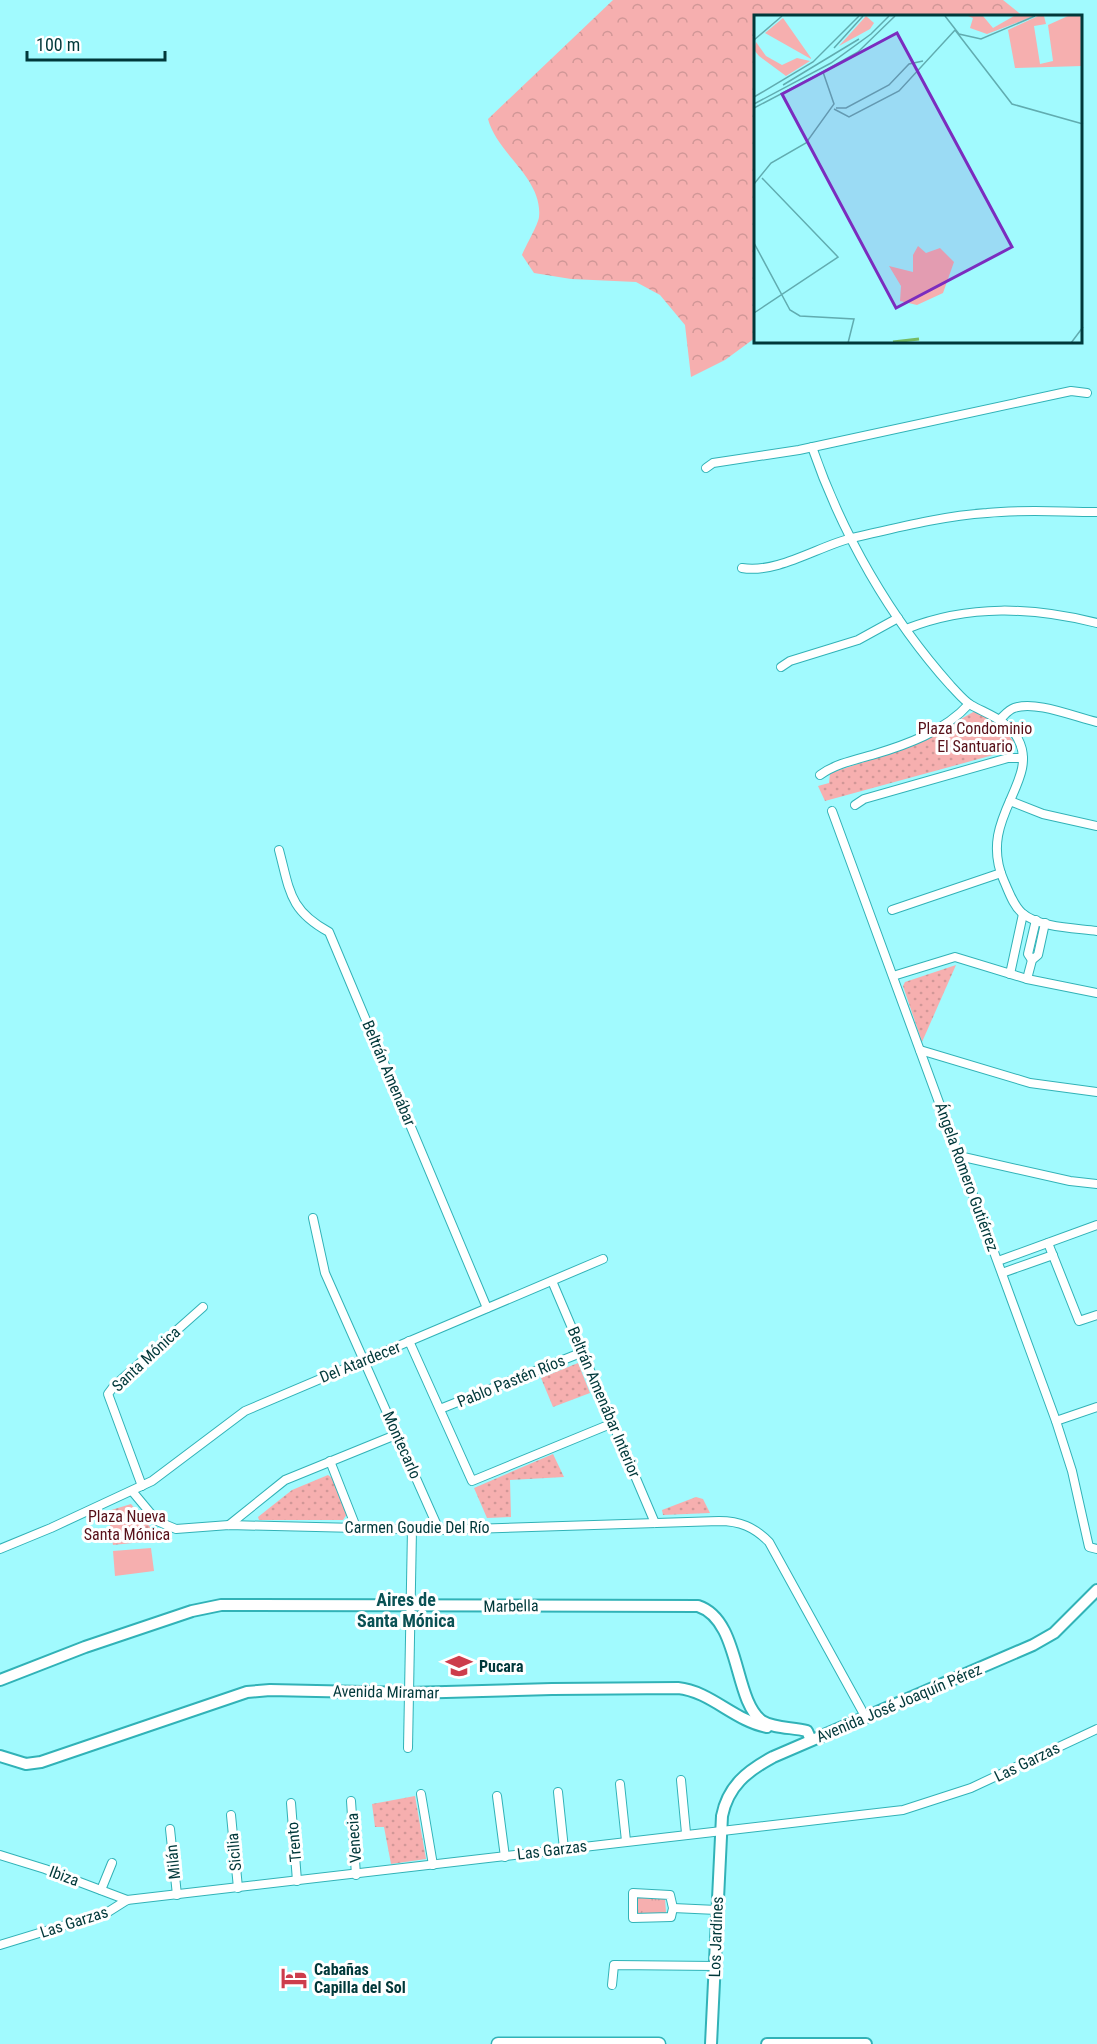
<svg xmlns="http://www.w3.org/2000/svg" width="1097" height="2044" font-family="'Roboto Condensed',sans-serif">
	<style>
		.grass { fill: url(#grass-tufts) }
		.forest { fill: url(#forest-crowns) }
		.park { fill: url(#park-dots) }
		.pitch { fill: #f6afaf }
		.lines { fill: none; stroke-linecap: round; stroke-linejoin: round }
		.minor-casing { stroke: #31b2b7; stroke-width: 10 }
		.tertiary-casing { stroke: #31b2b7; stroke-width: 14 }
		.secondary-casing { stroke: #31b2b7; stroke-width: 14 }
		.primary-casing { stroke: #31b2b7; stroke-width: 15 }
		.minor { stroke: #fff; stroke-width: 8 }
		.tertiary { stroke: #fff; stroke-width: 10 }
		.secondary { stroke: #fff; stroke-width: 10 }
		.primary { stroke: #fff; stroke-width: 12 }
		.labels { text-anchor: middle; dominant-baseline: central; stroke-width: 6; stroke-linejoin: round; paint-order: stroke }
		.park-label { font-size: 16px; fill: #571019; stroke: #fff }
		.street-label { font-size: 16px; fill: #00383a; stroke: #fff }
		.poi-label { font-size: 16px; font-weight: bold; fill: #00383a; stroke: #fff; text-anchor: start }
		.neighbourhood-label { font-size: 18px; font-weight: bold; fill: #095154; stroke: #fff }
		.inset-river { fill: none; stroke: #76bb63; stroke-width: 3 }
		.inset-road { fill: none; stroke: #61acb0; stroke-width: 1.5 }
		.view { fill: #7b2cbf; fill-opacity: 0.15; stroke: #7b2cbf; stroke-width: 3 }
		.inset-edge { fill: none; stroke: #00383a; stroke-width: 3 }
	</style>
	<defs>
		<pattern id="grass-tufts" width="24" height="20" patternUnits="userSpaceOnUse" patternTransform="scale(1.5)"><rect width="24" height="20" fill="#f6afaf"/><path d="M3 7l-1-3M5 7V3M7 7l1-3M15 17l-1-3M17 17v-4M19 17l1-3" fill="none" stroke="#d19797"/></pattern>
		<pattern id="forest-crowns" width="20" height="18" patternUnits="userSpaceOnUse" patternTransform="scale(1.5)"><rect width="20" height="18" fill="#f6afaf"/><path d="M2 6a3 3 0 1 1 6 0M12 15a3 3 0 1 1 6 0" fill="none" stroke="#d19797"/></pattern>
		<pattern id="park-dots" width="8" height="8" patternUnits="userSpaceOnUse" patternTransform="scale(1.5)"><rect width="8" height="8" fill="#f6afaf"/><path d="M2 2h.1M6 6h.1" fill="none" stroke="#d19797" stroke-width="1.8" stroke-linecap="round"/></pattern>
	</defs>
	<rect width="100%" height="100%" fill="#a1fafe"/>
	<polygon class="grass" points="639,1897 665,1898 666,1913 663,1916 638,1915 636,1900"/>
	<path class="forest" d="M613,0H1003L1023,16H755V338L725,360L691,377L685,325L660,295L636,282L571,279L534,273L522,255C526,245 538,225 539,217C543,178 497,154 488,119Z"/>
	<g class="park">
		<polygon points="975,711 999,724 1014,742 1013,747 1008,751 825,801 818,786 829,783 830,773 913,746"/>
		<polygon points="956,965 922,1042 903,986 905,982"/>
		<polygon points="578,1363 590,1393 553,1407 541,1378"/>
		<polygon points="553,1454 564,1477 510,1480 511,1517 487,1518 474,1488"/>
		<polygon points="328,1475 332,1478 347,1514 343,1520 259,1520 258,1517 292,1490"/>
		<polygon points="696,1497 703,1499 710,1513 663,1515 662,1510"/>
		<polygon points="131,1504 161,1540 113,1545 108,1511"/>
		<polygon points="415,1796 426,1859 391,1864 384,1827 375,1827 372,1804"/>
	</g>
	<polygon class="pitch" points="151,1548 154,1571 115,1576 113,1551"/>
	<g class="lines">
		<g class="minor-casing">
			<g id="minor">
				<path d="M812,447C842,534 890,618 951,686C957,692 963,700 971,705C987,714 1009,721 1018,739C1041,782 976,818 1004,881C1009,892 1013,905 1022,913C1040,928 1075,928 1097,931"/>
				<polyline points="706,468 713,463 799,450 1071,391 1087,393"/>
				<path d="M742,568C777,574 819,546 852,538C896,528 942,516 987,513C1024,509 1060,512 1097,512"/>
				<path d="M906,629C969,604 1033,607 1097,623"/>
				<polyline points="781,667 790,661 858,640 898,618"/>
				<path d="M999,720C1004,716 1008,710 1014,708C1035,700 1075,717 1097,722"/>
				<path d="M820,775C835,764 854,760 872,755C906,745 945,731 969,704"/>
				<polyline points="1010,801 1043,814 1097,826"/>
				<polyline points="855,805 864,799 1008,758 1023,758"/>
				<polyline points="832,811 1056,1421 1072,1471 1089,1547 1097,1549"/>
				<path d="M279,850C290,891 289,910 329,932L487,1308"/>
				<polyline points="892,910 1001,873"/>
				<polyline points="1032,960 1028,954 1036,920"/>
				<polyline points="1010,974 1023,914"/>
				<polyline points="893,976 955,957 1027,979 1097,993"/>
				<polyline points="1027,979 1032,960 1038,955 1045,923"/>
				<polyline points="920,1050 1030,1083 1097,1092"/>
				<polyline points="959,1156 1070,1181 1097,1184"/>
				<polyline points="313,1218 325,1273 439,1530"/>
				<polyline points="1048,1243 1079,1321 1097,1315"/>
				<polyline points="998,1261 1097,1225"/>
				<polyline points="1002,1273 1053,1255"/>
				<polyline points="552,1281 655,1523"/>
				<polyline points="409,1341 472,1481 613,1423"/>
				<polyline points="440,1409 583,1352"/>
				<polyline points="1056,1421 1097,1407"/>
				<polyline points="330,1461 356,1527"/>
				<polyline points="142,1486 108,1394 114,1386 203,1307"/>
				<path d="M132,1491L157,1521L176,1529L229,1525L439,1530L719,1521C740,1521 754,1527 769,1542L865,1716"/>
				<polyline points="229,1525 285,1480 398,1434"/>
				<polyline points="0,1549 51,1528 152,1481 245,1411 603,1259"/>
				<polyline points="408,1748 412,1529"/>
				<polyline points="681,1780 686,1833"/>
				<polyline points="620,1784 626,1841"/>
				<polyline points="558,1792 564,1849"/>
				<polyline points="421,1794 433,1865"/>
				<polyline points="497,1796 505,1857"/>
				<polyline points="351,1801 356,1875"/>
				<polyline points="291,1803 297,1881"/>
				<polyline points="231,1815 238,1888"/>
				<polyline points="170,1829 177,1895"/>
				<polyline points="0,1855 45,1869 127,1900"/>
				<polyline points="101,1890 112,1863"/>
				<polygon points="633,1893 670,1895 673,1908 671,1917 633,1918"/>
				<polyline points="673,1908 717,1910"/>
				<polyline points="0,1945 108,1912 127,1900 903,1810 971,1788 1097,1729"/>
				<polyline points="612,1985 614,1965 715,1966"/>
			</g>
		</g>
		<g class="tertiary-casing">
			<g id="tertiary">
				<path d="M0,1680L85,1647L192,1611L221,1605L698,1606C741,1620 733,1700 762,1721C775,1729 793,1727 807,1731L811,1740"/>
				<path d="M0,1756L26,1764L41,1762L247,1692L270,1690L409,1693L552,1689L678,1688C710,1691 735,1721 767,1727"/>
				<polyline points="767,2044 866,2044"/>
			</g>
		</g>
		<g class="secondary-casing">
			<path id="secondary" d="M711,2044L722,1816C728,1786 747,1771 773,1757L1033,1645L1054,1633L1097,1590"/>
		</g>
		<g class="primary-casing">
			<polyline id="primary" points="498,2044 659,2044"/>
		</g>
		<use href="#minor" class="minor"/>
		<use href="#tertiary" class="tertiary"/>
		<use href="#secondary" class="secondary"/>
		<use href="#primary" class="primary"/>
	</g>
	<defs>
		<g id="school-bare" transform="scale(2.07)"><path d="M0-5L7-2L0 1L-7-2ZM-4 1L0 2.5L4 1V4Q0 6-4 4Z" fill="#cd3d4c" stroke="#fff" stroke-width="2.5" paint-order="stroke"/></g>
		<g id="hotel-bare" transform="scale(2.07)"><path d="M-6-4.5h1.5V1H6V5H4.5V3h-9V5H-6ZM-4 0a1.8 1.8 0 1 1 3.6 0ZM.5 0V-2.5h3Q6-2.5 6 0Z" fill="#cd3d4c" stroke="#fff" stroke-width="2.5" paint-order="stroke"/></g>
	</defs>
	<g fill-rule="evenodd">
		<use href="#school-bare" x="459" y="1666"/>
		<use href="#hotel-bare" x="294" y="1978"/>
	</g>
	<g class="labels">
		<g class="park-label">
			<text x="975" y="728">Plaza Condominio<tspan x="975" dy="18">El Santuario</tspan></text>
			<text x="127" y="1516">Plaza Nueva<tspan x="127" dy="18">Santa Mónica</tspan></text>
		</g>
		<g class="street-label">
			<text transform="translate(389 1073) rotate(67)">Beltrán Amenábar</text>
			<text transform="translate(967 1177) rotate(70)">Ángela Romero Gutiérrez</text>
			<text transform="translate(146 1359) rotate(-43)">Santa Mónica</text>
			<text transform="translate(360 1362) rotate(-22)">Del Atardecer</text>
			<text transform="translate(511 1381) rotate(-22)">Pablo Pastén Ríos</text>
			<text transform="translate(604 1402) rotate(67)">Beltrán Amenábar Interior</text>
			<text transform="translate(402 1445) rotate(66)">Montecarlo</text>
			<text x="417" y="1527">Carmen Goudie Del Río</text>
			<text transform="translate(511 1606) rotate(-1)">Marbella</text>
			<text transform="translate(386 1692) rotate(1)">Avenida Miramar</text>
			<text transform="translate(899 1703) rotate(-23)">Avenida José Joaquín Pérez</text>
			<text transform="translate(1027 1762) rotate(-26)">Las Garzas</text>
			<text transform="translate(354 1838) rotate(-94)">Venecia</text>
			<text transform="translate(294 1842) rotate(-95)">Trento</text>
			<text transform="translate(552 1850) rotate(-7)">Las Garzas</text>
			<text transform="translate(234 1852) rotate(-95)">Sicilia</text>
			<text transform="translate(173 1862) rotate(-96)">Milán</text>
			<text transform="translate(64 1876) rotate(20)">Ibiza</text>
			<text transform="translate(74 1922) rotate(-18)">Las Garzas</text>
			<text transform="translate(716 1937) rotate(-88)">Los Jardines</text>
		</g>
		<g class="poi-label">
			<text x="479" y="1666">Pucara</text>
			<text x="314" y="1969">Cabañas<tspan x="314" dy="18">Capilla del Sol</tspan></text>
		</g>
		<g class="neighbourhood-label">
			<text x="406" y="1599">Aires de<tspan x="406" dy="21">Santa Mónica</tspan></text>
		</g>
	</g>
	<g transform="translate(754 15)">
		<rect width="328" height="328" fill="#a1fafe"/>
		<path d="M112,1L120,8L116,14L85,31ZM214,1H229L239,13L260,1H280L233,19L216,13L219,3ZM284,1H290L292,9L280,11L286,49L299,46L294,10L314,1H328V51L261,53L254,15ZM29,3L57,43V44L11,18Z" fill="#f6afaf"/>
		<path d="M164,231L172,238L186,233L200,247L189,278L163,290L146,286L147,271L135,251L159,257V240Z" fill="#f6afaf"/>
		<path d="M2,27L12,41L28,50L43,43L56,46L32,61L5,41L0,35Z" fill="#f6afaf"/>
		<path class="inset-river" d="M139,327L165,324"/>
		<path class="inset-road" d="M191,1L205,19L227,24L281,1M201,15L258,89L329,109M0,25L28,1M80,33L109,1M65,59L104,37L141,1M29,70L105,24M0,82L59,47L105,1M0,89L77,48L117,19L135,1M0,93L65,59M82,93H92L135,70L155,49L169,46M80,94L95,102L145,76L202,14M0,169L17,148L52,128L80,89L69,57M0,228L36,295L46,301L100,304L94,328M0,298L84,242L8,163M317,328L329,312"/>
		<path class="view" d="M143,18L258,232L142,293L28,79Z"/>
		<rect width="328" height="328" class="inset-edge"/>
	</g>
	<path d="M27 51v9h138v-9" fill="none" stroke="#00383a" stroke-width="3"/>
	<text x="36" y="51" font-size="18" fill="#00383a" stroke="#ffffff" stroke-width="4.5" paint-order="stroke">100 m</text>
</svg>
